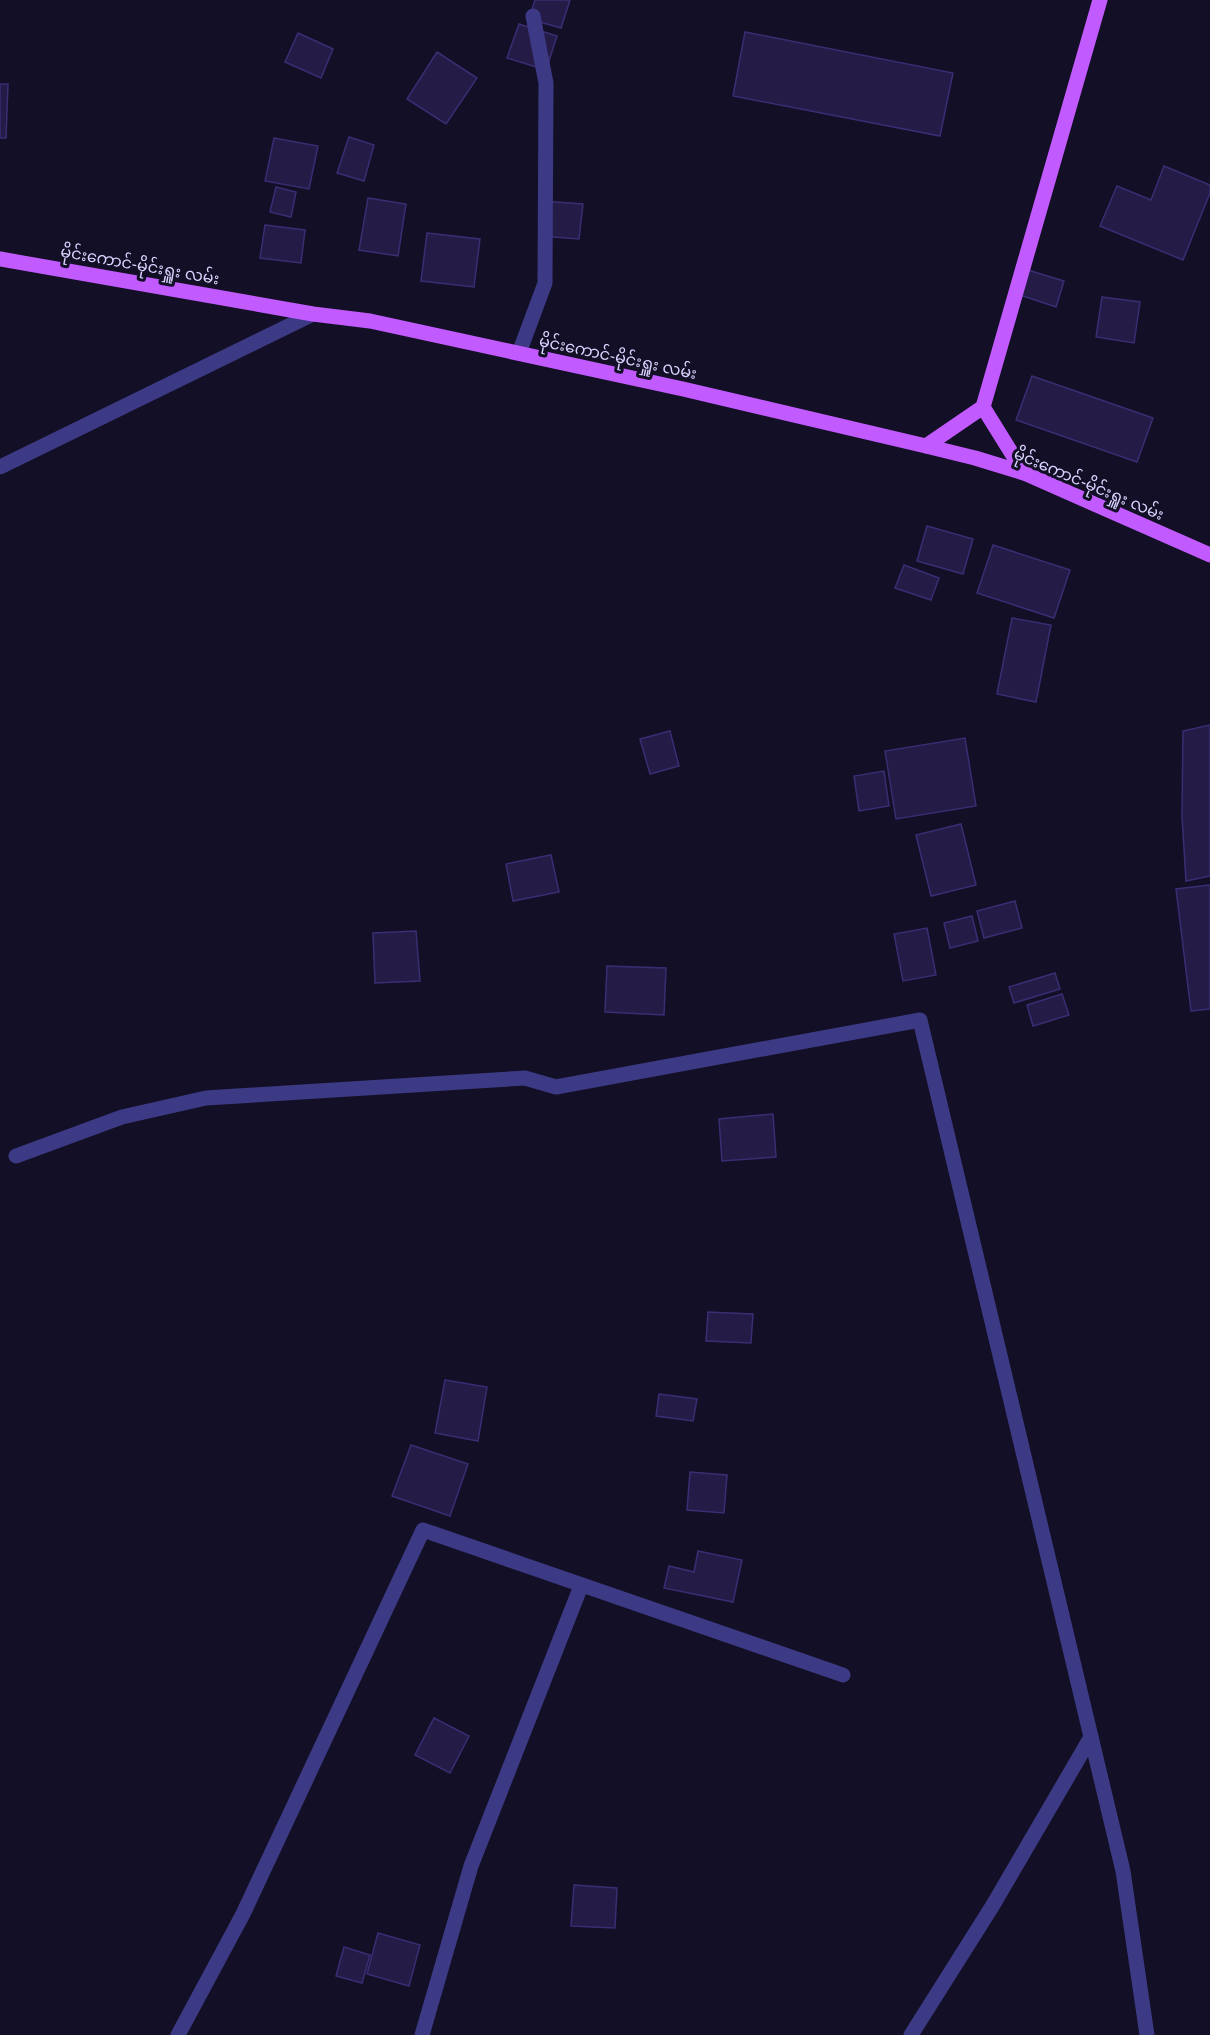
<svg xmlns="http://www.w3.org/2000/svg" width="1210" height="2035" font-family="Helvetica,'Noto Sans Myanmar',sans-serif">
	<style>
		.building { fill: #241b47; stroke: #3b2d73; stroke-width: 1.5 }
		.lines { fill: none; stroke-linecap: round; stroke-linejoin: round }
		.minor { stroke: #3d3a85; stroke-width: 15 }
		.major { stroke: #c25bff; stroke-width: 15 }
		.labels { text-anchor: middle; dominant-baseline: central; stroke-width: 6; stroke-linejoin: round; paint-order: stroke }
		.street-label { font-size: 16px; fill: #d9d4ff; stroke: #130f26 }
	</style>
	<rect width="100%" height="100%" fill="#130f26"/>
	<g class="building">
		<polygon points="535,0 570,0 561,28 529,19"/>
		<polygon points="519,24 557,36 546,70 507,58"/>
		<polygon points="745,32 953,73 940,136 733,96"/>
		<polygon points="298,33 333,49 321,78 285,62"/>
		<polygon points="437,52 477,78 446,124 407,99"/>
		<polygon points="0,84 8,84 6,138 0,138"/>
		<polygon points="349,137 374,145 364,181 337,173"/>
		<polygon points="274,138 318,146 309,189 265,181"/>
		<polygon points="1164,166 1210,185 1210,193 1183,260 1100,226 1117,186 1151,200"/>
		<polygon points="276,187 296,192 291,217 270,212"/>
		<polygon points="368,198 406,204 398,256 359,250"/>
		<polygon points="542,201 583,204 579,239 540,236"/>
		<polygon points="265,225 305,230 301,263 260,258"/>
		<polygon points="427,233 480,239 474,287 421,281"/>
		<polygon points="1028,270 1064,281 1056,307 1020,295"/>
		<polygon points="1102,297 1140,302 1134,343 1096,337"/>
		<polygon points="1032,376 1153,418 1137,462 1016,420"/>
		<polygon points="927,526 973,539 963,574 917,561"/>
		<polygon points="993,545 1070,570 1054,618 977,593"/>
		<polygon points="904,565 939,578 931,600 895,588"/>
		<polygon points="1012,618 1051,625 1036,702 997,694"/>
		<polygon points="1210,725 1210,876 1186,881 1182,816 1183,731"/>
		<polygon points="670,731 679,766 650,774 640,739"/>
		<polygon points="965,738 976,806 896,819 885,751"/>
		<polygon points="884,771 889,806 859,811 854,776"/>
		<polygon points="961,824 976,885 931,896 916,835"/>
		<polygon points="551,855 559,892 513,901 506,864"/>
		<polygon points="1210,885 1210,1009 1191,1011 1176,889"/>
		<polygon points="1015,901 1022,928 984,938 977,911"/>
		<polygon points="972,916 978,941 950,948 944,923"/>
		<polygon points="927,928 936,975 903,981 894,934"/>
		<polygon points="416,931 420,981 375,983 373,933"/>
		<polygon points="607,966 666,968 664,1015 605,1012"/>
		<polygon points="1055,973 1060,989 1014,1003 1009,987"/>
		<polygon points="1062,994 1069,1015 1033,1026 1027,1005"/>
		<polygon points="773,1114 776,1157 722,1161 719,1119"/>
		<polygon points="708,1312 753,1314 751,1343 706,1341"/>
		<polygon points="445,1380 487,1387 478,1441 435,1433"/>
		<polygon points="659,1394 697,1399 693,1421 656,1416"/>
		<polygon points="411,1445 468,1464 450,1516 392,1496"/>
		<polygon points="690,1472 727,1475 724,1513 687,1510"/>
		<polygon points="698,1551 742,1560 733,1602 664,1588 669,1566 694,1572"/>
		<polygon points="434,1718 469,1736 450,1773 415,1755"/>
		<polygon points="574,1885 617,1888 615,1928 571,1926"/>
		<polygon points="378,1933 420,1945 409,1986 367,1974"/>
		<polygon points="344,1947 370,1955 362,1983 336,1976"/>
	</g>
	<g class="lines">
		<g class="minor">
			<polyline points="519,353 545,283 546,83 533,16"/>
			<polyline points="0,467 313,314"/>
			<polyline points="16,1156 122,1117 206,1098 525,1078 556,1087 920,1020 1123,1871 1147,2035"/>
			<polyline points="178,2035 243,1914 423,1530 843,1675"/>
			<polyline points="422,2035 471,1866 581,1586"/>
			<polyline points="911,2035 993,1905 1091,1737"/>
		</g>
		<g class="major">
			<polyline points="0,259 313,314 370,321 683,389 926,446 975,458 1024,473 1210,555"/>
			<polyline points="983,407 1024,473"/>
			<polyline points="926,446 983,407 1100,0"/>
		</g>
	</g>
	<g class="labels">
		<g class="street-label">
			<text transform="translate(140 265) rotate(10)">မိုင်းကောင်-မိုင်းရှူး လမ်း</text>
			<text transform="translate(618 357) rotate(12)">မိုင်းကောင်-မိုင်းရှူး လမ်း</text>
			<text transform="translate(1089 484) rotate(23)">မိုင်းကောင်-မိုင်းရှူး လမ်း</text>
		</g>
	</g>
</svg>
